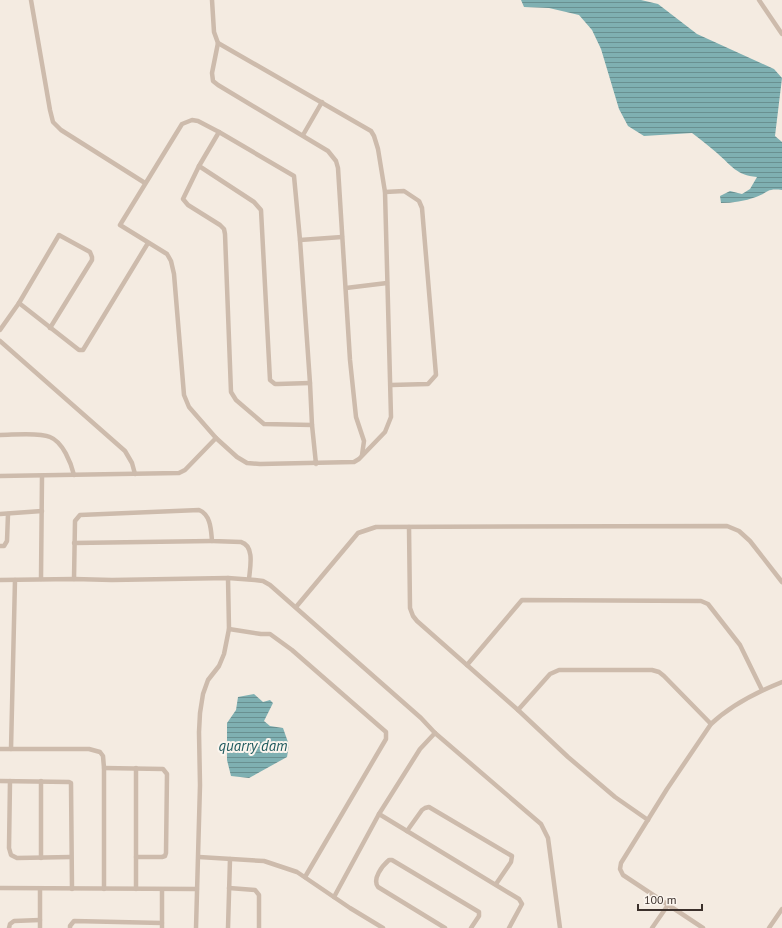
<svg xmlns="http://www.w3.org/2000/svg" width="782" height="928" font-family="'PT Sans',sans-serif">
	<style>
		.water { fill: url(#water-rules) }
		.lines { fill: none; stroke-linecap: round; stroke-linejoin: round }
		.minor { stroke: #cdbbac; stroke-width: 4.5 }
		.labels { text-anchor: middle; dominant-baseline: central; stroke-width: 4; stroke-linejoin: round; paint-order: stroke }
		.water-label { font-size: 15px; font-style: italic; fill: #1f5a5e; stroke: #fbf5ee }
	</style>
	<defs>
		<pattern id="water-rules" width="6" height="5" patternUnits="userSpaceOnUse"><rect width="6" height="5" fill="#7fb0b2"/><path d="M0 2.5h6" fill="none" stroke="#699091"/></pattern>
	</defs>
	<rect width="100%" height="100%" fill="#f4ebe1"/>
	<g class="water">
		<path d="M521,0H641L658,4L697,34L774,69L782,78L775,136L782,142V190C766,188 768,193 756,197C745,201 732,203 721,203L720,196L730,191L742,194L750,189L757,177C736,175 732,166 717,153C709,146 701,140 692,133L644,136L628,126L619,109L601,49L592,30L579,15L549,8L524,7Z"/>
		<polygon points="254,694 263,702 270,700 273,703 264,721 270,726 283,728 289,745 287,757 249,778 231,776 227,760 227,723 236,710 238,697"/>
	</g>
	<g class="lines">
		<g class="minor">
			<polyline points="31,0 50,110 53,122 61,130 145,183"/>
			<polyline points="212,0 214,32 218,43 212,73 213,81 218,85 328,151 336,161 338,168 350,360 356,417 364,441 362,455"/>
			<polyline points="759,0 782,34"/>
			<polyline points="218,43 371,131 374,136 378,149 385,192 391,417 385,432 359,459 354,462 260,464 247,463 237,457 216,438 189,407 184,395 174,274 171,261 167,254 120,225 182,124 192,120 198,121 219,132 294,176 300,240 310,383 312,425 316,464"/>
			<polyline points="219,132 199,166 183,199 188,205 220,225 224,229 225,234 231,392 236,400 264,424 312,425"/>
			<polyline points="303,135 322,102"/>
			<polyline points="199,166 254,202 261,210 270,380 275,384 278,384 310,383"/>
			<polyline points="385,192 404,191 419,201 422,208 436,375 428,384 391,385"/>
			<polyline points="300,240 342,237"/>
			<polyline points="346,288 387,283"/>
			<polyline points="19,303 79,350 83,350 148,243"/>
			<polyline points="0,330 19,303 59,235 90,252 92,257 92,260 50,328"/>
			<polyline points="0,341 125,451 132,463 135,474"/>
			<path d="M0,435C13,435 39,432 50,437C63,442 71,463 74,475"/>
			<polyline points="0,476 179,473 185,470 216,438"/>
			<polyline points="0,514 42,511"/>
			<polyline points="409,527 410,608 413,616 417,621 518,710 568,757 615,797 648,820"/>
			<polyline points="74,543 212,541"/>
			<polyline points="0,546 4,546 7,541 8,514"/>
			<polyline points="41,579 42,476"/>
			<path d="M74,579L75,521L80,515L199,510C211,515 211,530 212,541L241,542C255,546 250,568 249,579"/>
			<polyline points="0,580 74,579 112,580 228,578 255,580 263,581 270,585 421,718 435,733 541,824 548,838 560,928"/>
			<polyline points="296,607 358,533 376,527 727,526 739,531 750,541 782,582"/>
			<polyline points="229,629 261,634 270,634 292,650 386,732 386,739 305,877"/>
			<polyline points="467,665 522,600 701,601 708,604 740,645 762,690"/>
			<polyline points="518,710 550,674 559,670 652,670 659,672 664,676 711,724"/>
			<polyline points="435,733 420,749 379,814 519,899 522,904 509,928"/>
			<polyline points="0,749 89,749 100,752 103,756 104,768 104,889"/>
			<polyline points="11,749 15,580"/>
			<polyline points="104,768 163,769 167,774 166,853 165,856 162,857 136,857"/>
			<polyline points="0,781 69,782 71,783 72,889"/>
			<polyline points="10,781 9,848 11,855 17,858 71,857"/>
			<polyline points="407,831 422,810 425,808 429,807 512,856 511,862 496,884"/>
			<polyline points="199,857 264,861 297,872 350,908 383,928"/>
			<polyline points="41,858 41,781"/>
			<polyline points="0,888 197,889"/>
			<polyline points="229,888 255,890 259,895 259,928"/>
			<polyline points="136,889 136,768"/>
			<polyline points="334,897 379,814"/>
			<polyline points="9,928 10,924 14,921 40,920"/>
			<polyline points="40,928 40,889"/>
			<polyline points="70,928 70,926 74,921 162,923"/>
			<polyline points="162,928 162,890"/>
			<polyline points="196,928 200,785 199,732 200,713 203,694 208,680 219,666 224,654 229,629 228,578"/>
			<polyline points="228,928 230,859"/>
			<path d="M445,928L378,887C372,879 382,866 389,860H392L479,912V916L471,928"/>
			<polyline points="652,928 668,905"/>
			<path d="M703,928L623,875L620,869L621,863L667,789L711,724C731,705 757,692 782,682"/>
			<polyline points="769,928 782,909"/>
		</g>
	</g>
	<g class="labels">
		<g class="water-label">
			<text x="253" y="745">quarry dam</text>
		</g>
	</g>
	<path d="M638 904v6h64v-6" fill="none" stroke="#3b302b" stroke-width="2"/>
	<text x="644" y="904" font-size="12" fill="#3b302b" stroke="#fbf5ee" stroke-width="3" paint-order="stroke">100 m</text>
</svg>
